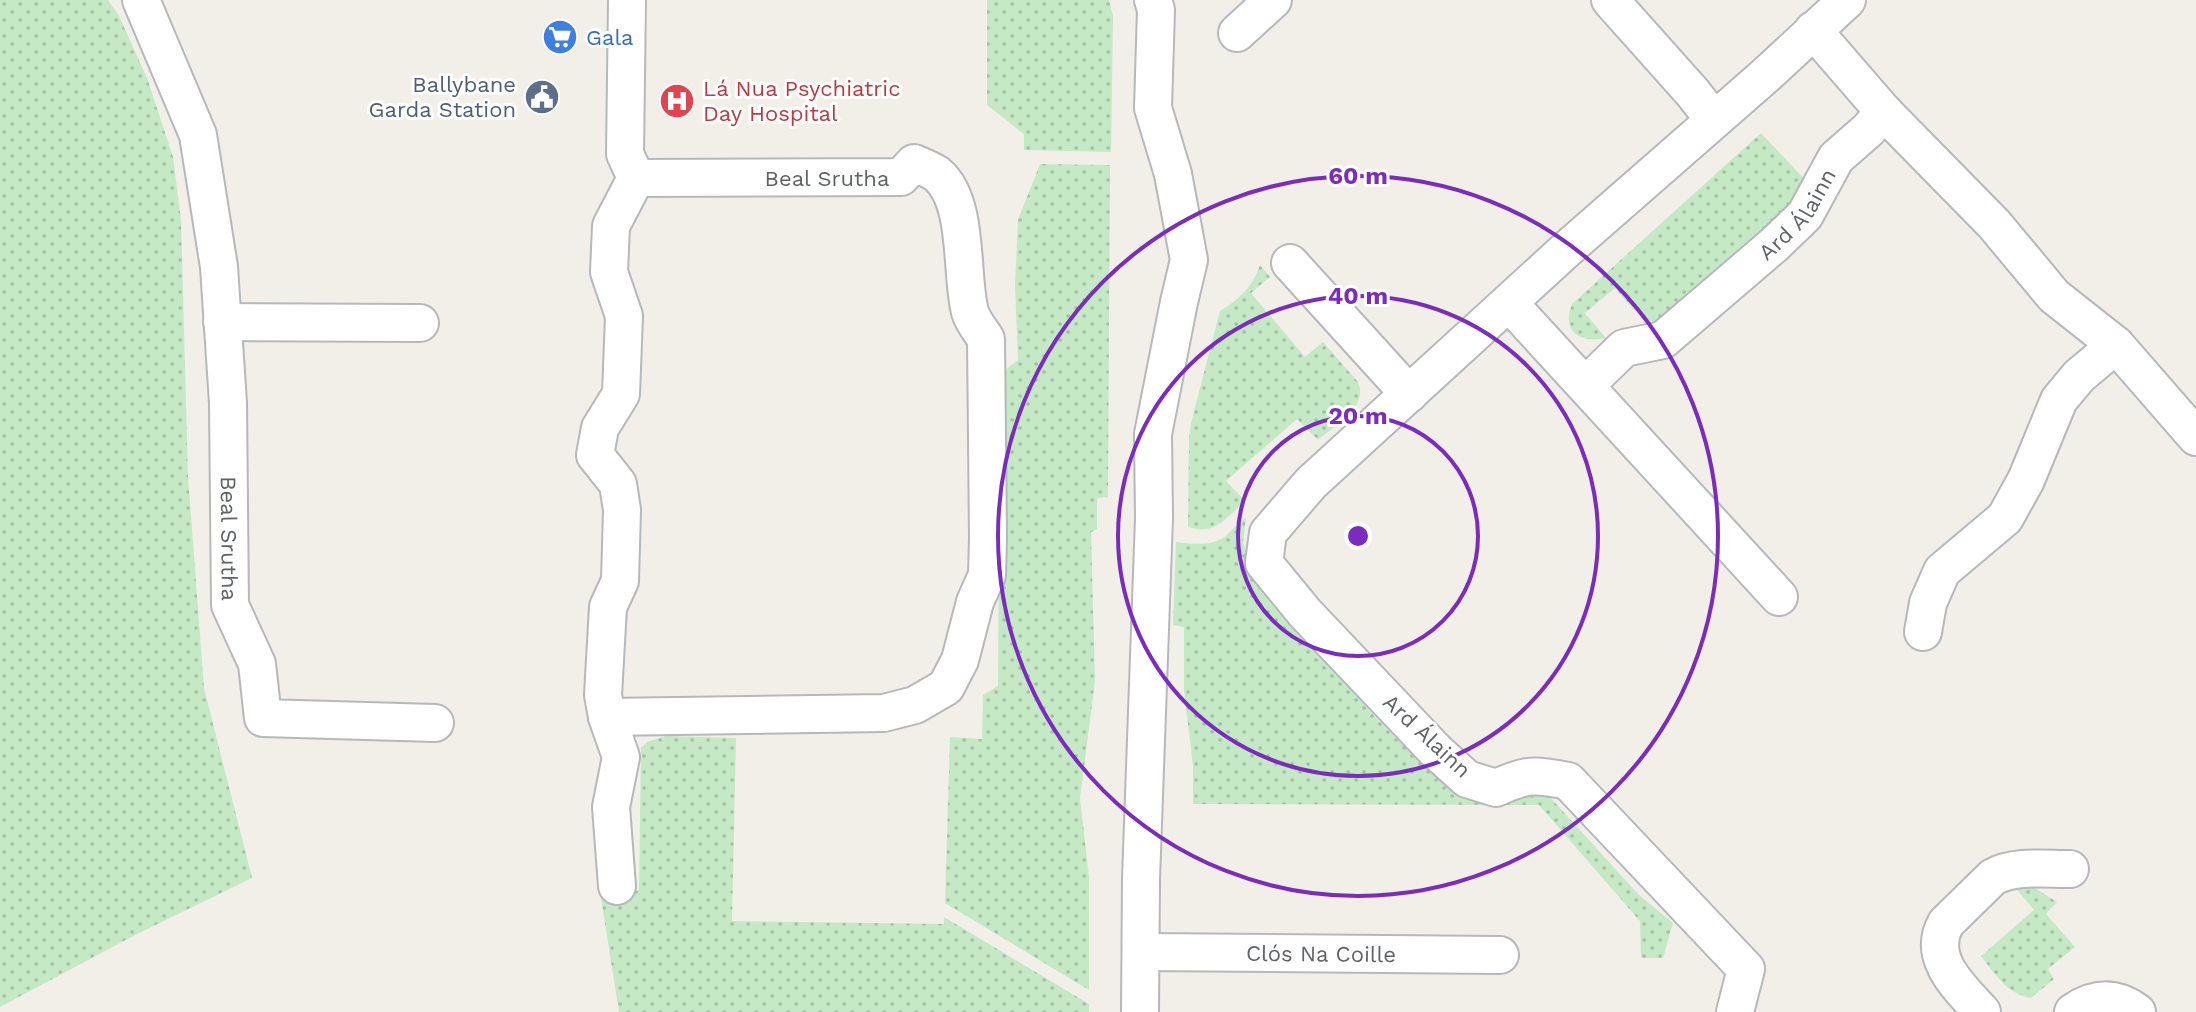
<svg xmlns="http://www.w3.org/2000/svg" width="2196" height="1012" font-family="'Work Sans',sans-serif">
	<style>
		.grass { fill: url(#grass-dots) }
		.lines { fill: none; stroke-linecap: round; stroke-linejoin: round }
		.street-casing { stroke: #b5b8bc; stroke-width: 40 }
		.street { stroke: #fff; stroke-width: 36 }
		.ring { fill: none; stroke: #7b2cbf; stroke-width: 4 }
		.labels { text-anchor: middle; dominant-baseline: central; stroke-width: 6; stroke-linejoin: round; paint-order: stroke }
		.shop-label { font-size: 22px; fill: #366cbe; stroke: #fff; text-anchor: start }
		.service-label { font-size: 22px; fill: #4e5e75; stroke: #fff; text-anchor: end }
		.health-label { font-size: 22px; fill: #be3a42; stroke: #fff; text-anchor: start }
		.street-label { font-size: 22px; fill: #5f6368; stroke: #fff }
		.centre { fill: #7b2cbf; stroke: #fff; stroke-width: 4 }
		.ring-label { font-size: 24px; text-anchor: middle; font-weight: bold; fill: #7b2cbf; stroke: #fff; stroke-width: 6; stroke-linejoin: round; paint-order: stroke }
	</style>
	<defs>
		<pattern id="grass-dots" width="8" height="8" patternUnits="userSpaceOnUse" patternTransform="scale(2)"><rect width="8" height="8" fill="#c5e8c5"/><path d="M2 2h.1M6 6h.1" fill="none" stroke="#a3c0a4" stroke-width="1.8" stroke-linecap="round"/></pattern>
	</defs>
	<rect width="100%" height="100%" fill="#f1efe8"/>
	<g class="grass">
		<polygon points="0,0 108,0 119,16 147,78 173,157 181,220 188,477 204,688 252,878 135,935 0,1007"/>
		<polygon points="987,0 1109,0 1113,16 1111,152 1024,150 1024,134 987,105"/>
		<path d="M1761,133L1809,184L1798,203L1661,324C1639,320 1629,304 1615,288L1585,313L1606,338C1580,343 1561,332 1572,304Z"/>
		<polygon points="1040,164 1110,165 1108,497 1097,498 1097,529 1091,532 1095,681 1080,798 1089,877 1089,990 945,903 950,737 982,739 983,695 998,686 1000,374 1018,360 1015,285 1018,220"/>
		<path d="M1260,265L1270,277L1251,293L1305,357L1323,342L1358,382C1369,407 1334,426 1318,440L1297,419L1226,481L1245,501C1226,518 1215,536 1188,527L1189,439L1191,423L1220,311C1239,300 1253,286 1260,265Z"/>
		<path d="M1246,517L1243,542L1251,568L1272,599L1377,719L1412,754L1442,779L1509,800H1517L1531,794L1548,795L1638,894L1673,923L1663,958H1641L1640,921L1539,805L1193,804V766L1184,690V627L1173,625L1176,542C1193,544 1213,547 1227,535C1233,529 1239,522 1246,517Z"/>
		<polygon points="666,736 736,738 732,921 944,924 944,917 1089,1004 1089,1012 619,1012 601,898 639,890 641,748 647,742"/>
		<path d="M2019,884L2035,888L2057,902L2046,914L2075,947L2048,969L2054,979L2031,998C2006,993 1996,975 1981,956L2034,910L2013,885Z"/>
	</g>
	<g class="lines">
		<g class="street-casing">
			<g id="street">
				<path id="s1" d="M141,0L198,135L219,267L228,403L230,605L257,664L263,718L435,723"/>
				<polyline points="627,0 625,154 636,178"/>
				<polyline points="1610,0 1693,93 1714,120"/>
				<polyline points="1813,30 1884,112 1994,224 2054,296 2116,345 2196,437"/>
				<polyline points="1237,33 1273,0"/>
				<polyline points="1290,263 1409,394"/>
				<polyline points="1509,303 1779,597"/>
				<polyline points="222,322 420,323"/>
				<path id="s2" d="M1586,385L1624,348L1663,340L1775,244L1805,215L1836,158L1868,130L1884,112"/>
				<polyline points="1923,632 1928,603 1942,571 2005,518 2026,480 2059,400 2079,376 2116,345"/>
				<path d="M607,717L884,713L915,705L946,687L960,660L975,602L987,575L988,538L986,339C981,331 973,322 970,312C960,274 970,202 937,174C931,170 921,166 914,163L901,177L636,178"/>
				<polyline points="617,886 611,807 621,757 607,717 603,695 608,607 620,581 622,510 618,484 595,455 600,428 621,394 624,316 609,272 611,226 636,178"/>
				<path id="s3" d="M1141,952L1500,955"/>
				<polyline points="1140,1012 1141,879 1154,518 1153,434 1179,302 1189,260 1173,174 1153,108 1156,10 1153,0"/>
				<path d="M1735,1012L1746,969L1568,781C1534,774 1527,774 1496,788L1467,779L1435,750L1305,613L1264,563L1268,533L1311,483L1567,249L1766,75L1847,0"/>
				<path d="M1982,1012C1960,988 1926,958 1946,923L1993,877C2015,865 2045,869 2070,869"/>
				<path d="M2073,1012C2095,997 2115,996 2137,1012"/>
			</g>
		</g>
		<use href="#street" class="street"/>
	</g>
	<g class="ring">
		<circle cx="1358" cy="536" r="120"/>
		<circle cx="1358" cy="536" r="240"/>
		<circle cx="1358" cy="536" r="360"/>
	</g>
	<defs>
		<g id="supermarket-disc" transform="scale(1.8)"><circle r="9.5" fill="#3f7fe0" stroke="#fff"/><path d="M-6-5.5h2.5l.6 2H6L4.5 2H-2.5L-4.4-4H-6ZM-1.5 3.2a1.3 1.3 0 1 0 .1 0ZM3 3.2a1.3 1.3 0 1 0 .1 0Z" fill="#fff"/></g>
		<g id="civic-disc" transform="scale(1.8)"><circle r="9.5" fill="#5c6f8a" stroke="#fff"/><path d="M-.6-6.5H3V-4.5H.6V-3L4-1V1h2V6H-6V1h2V-1L-.6-3ZM-1.2 2.5V6h2.4V2.5Z" fill="#fff"/></g>
		<g id="hospital-disc" transform="scale(1.8)"><circle r="9.5" fill="#e0444e" stroke="#fff"/><path d="M-5-5h3v3.5h4V-5h3V5h-3V1.5h-4V5h-3Z" fill="#fff"/></g>
	</defs>
	<g fill-rule="evenodd">
		<use href="#supermarket-disc" x="560" y="37"/>
		<use href="#civic-disc" x="542" y="97"/>
		<use href="#hospital-disc" x="677" y="101"/>
	</g>
	<g class="labels">
		<g class="shop-label">
			<text x="586" y="37">Gala</text>
		</g>
		<g class="service-label">
			<text x="516" y="84">Ballybane<tspan x="516" dy="25">Garda Station</tspan></text>
		</g>
		<g class="health-label">
			<text x="703" y="88">Lá Nua Psychiatric<tspan x="703" dy="25">Day Hospital</tspan></text>
		</g>
		<g class="street-label">
			<text x="827" y="178">Beal Srutha</text>
			<text stroke="none"><textPath href="#s2" startOffset="278">Ard Álainn</textPath></text>
			<text stroke="none"><textPath href="#s1" startOffset="552">Beal Srutha</textPath></text>
			<text transform="translate(1427 736) rotate(43)">Ard Álainn</text>
			<text stroke="none"><textPath href="#s3" startOffset="180">Clós Na Coille</textPath></text>
		</g>
	</g>
	<circle cx="1358" cy="536" r="12" class="centre"/>
	<g class="ring-label">
		<text x="1358" y="184">60 m</text>
		<text x="1358" y="304">40 m</text>
		<text x="1358" y="424">20 m</text>
	</g>
</svg>
